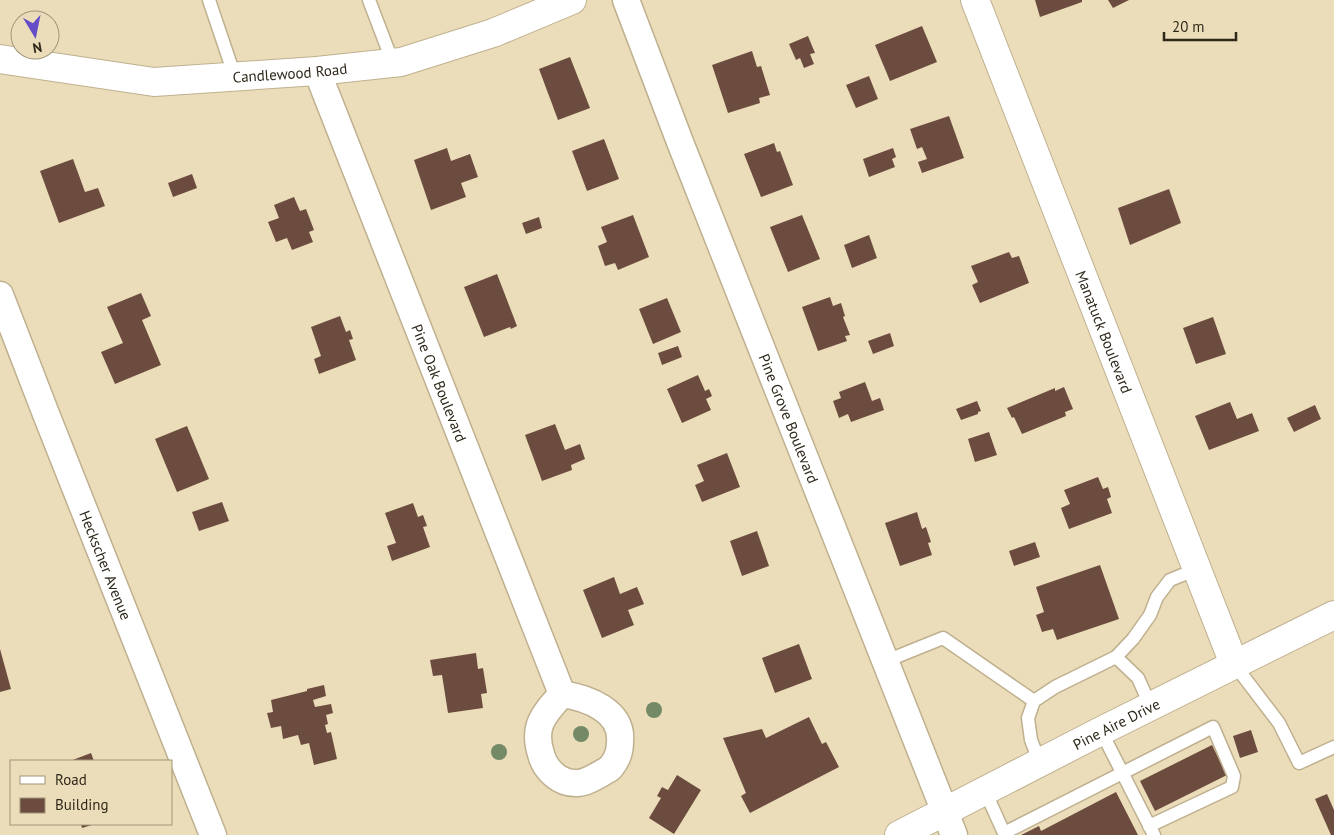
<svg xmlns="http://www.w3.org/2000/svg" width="1334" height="835" font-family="'PT Sans',sans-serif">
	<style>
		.building { fill: #6c4c3f }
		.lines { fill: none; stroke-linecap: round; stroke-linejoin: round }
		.lane-casing { stroke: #bfb08f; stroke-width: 15 }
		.street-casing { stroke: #bfb08f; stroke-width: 29 }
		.secondary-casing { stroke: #bfb08f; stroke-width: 30 }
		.lane { stroke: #fff; stroke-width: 12 }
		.street { stroke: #fff; stroke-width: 26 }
		.secondary { stroke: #fff; stroke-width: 28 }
		.tree { fill: #748966 }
		.labels { text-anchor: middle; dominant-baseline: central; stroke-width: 5; stroke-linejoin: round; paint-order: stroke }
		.street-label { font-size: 15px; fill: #2f291b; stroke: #ecddba }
	</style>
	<rect width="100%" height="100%" fill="#ecddba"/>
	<g class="building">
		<polygon points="1035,0 1082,0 1082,2 1040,17"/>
		<polygon points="1108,0 1129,0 1113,8"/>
		<polygon points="922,26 937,62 890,81 875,45"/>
		<polygon points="808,36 815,53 810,54 814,64 804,68 800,58 796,60 789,44"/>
		<polygon points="752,51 757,67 761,66 770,95 759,98 760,103 728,113 712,65"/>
		<polygon points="570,57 590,108 558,120 539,69"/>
		<polygon points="869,76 878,99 856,108 846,85"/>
		<polygon points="949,116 964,158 922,173 918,162 927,159 922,147 917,149 910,129"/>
		<polygon points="604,139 619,179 587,191 572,151"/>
		<polygon points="774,143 777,152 780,151 793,185 761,197 744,154"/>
		<polygon points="447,148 451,161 470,154 478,177 461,183 466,197 431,210 414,160"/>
		<polygon points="893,148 896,157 892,159 895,167 869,177 863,159"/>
		<polygon points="73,159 85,192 98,188 105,206 59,223 40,171"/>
		<polygon points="192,174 197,188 173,197 168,183"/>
		<polygon points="1169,189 1181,223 1130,245 1118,208"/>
		<polygon points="294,197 300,211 306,209 314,230 309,232 313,242 292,250 287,238 276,242 268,222 279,218 274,205"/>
		<polygon points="633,215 649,257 618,270 615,263 605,266 598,246 607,242 601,227"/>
		<polygon points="802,215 820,259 788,272 770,227"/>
		<polygon points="539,217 542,228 526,234 522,223"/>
		<polygon points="869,235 877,258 852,268 844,245"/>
		<polygon points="1009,252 1012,258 1019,256 1029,283 980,303 972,285 978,282 971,266"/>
		<polygon points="497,274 517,326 511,329 510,327 484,337 464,287"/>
		<polygon points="141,293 151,316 142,320 161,365 115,384 101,352 123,343 107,307"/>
		<polygon points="830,297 833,306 841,303 845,316 843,317 850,335 845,336 847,341 818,351 802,307"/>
		<polygon points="667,298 681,332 653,344 639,309"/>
		<polygon points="340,316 346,332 350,330 353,339 349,340 356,360 319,374 314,359 321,356 311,327"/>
		<polygon points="1213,317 1226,354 1196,364 1183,328"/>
		<polygon points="890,333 894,346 873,354 868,341"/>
		<polygon points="678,346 682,357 662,365 658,353"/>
		<polygon points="698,375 705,391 709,389 712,396 706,399 711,410 682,423 667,389"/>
		<polygon points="865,382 872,401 880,398 884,410 851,422 848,414 839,418 833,401 841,398 839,392"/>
		<polygon points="1064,387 1073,409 1065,412 1066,416 1022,434 1014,417 1012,418 1007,408 1055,388 1055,391"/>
		<polygon points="977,401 981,411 978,412 978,414 961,420 956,409"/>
		<polygon points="1230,402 1237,419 1252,413 1259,431 1209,450 1195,416"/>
		<polygon points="1315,405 1321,419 1294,432 1287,418"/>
		<polygon points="555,424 565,450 580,444 585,459 571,465 572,470 542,481 525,435"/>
		<polygon points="187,426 209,479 177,492 155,439"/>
		<polygon points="989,432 997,455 975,462 968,439"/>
		<polygon points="727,453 740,487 702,502 695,485 704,481 697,465"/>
		<polygon points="1098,477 1103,489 1108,487 1111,497 1107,499 1112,513 1069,529 1061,508 1070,504 1064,490"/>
		<polygon points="222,502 229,521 199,531 192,512"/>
		<polygon points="413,503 418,517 423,515 427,526 423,527 430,547 392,561 387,546 396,543 385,513"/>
		<polygon points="917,512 922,529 926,527 931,542 928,543 932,555 900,566 885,523"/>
		<polygon points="757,531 769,566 742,576 730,541"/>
		<polygon points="1035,542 1040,557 1014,566 1009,551"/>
		<polygon points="1100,565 1119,619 1057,640 1053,629 1042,632 1036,615 1044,612 1036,587"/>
		<polygon points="614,577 620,594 637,587 644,604 628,610 634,625 602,638 583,590"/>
		<polygon points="799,644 812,679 775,693 762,658"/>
		<polygon points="0,649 11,689 0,692"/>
		<polygon points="476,653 478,669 483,668 487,693 481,694 483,708 448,713 442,675 433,676 430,660"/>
		<polygon points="324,685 326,696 313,700 315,707 331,704 333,713 326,715 328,724 325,725 327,733 331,732 337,759 314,765 309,743 301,745 298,735 283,739 281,726 271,728 267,713 273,712 271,700 307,691 307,689"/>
		<polygon points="809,717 822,744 826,742 839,767 750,813 741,796 746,793 723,738 762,729 766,738"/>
		<polygon points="1251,730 1258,752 1240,758 1233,736"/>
		<polygon points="1212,745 1227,775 1155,811 1140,781"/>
		<polygon points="91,753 94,761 70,761"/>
		<polygon points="677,775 701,790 674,834 649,818 661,798 657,796 662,787 668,790"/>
		<polygon points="1116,792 1138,835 1021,835 1039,826 1041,831"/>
		<polygon points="1327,794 1334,810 1334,835 1331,835 1315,799"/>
		<polygon points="81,824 95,824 82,828"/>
	</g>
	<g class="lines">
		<g class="lane-casing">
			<g id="lane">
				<polyline points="209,0 235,77"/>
				<polyline points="369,0 393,63"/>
				<polyline points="1116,657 1138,678 1151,707"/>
				<polyline points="886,661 943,638 1034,701"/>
				<polyline points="1234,664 1279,723 1299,763 1334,747"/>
				<polyline points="1101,731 1154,835"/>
				<polyline points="1040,763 1031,740 1028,718 1034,701 1055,687 1116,657 1133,639 1150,615 1157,597 1170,580 1197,569"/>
				<polyline points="985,791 1004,833 1213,727 1234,776 1232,787 1149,826"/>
			</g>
		</g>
		<g class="street-casing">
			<g id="street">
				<path id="s1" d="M626,0L680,142L954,835"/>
				<path id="s2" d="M317,71L562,694C544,714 532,726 541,754C545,770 560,784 577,783C585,783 595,777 602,773C604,771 609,770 611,767C617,760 620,751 620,742C623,711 588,698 562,694"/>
				<path id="s3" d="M0,295L46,414L213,835"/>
			</g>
		</g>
		<g class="secondary-casing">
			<g id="secondary">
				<path id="s4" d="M975,0L1234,664"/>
				<path id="s5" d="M0,59L154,82L317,71L401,62L493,33L572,0"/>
				<path id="s6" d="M899,835L1101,731L1334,615"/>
			</g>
		</g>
		<use href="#lane" class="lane"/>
		<use href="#street" class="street"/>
		<use href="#secondary" class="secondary"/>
	</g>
	<g class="tree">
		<circle cx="654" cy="710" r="8"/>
		<circle cx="581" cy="734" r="8"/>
		<circle cx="499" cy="752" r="8"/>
	</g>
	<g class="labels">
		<g class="street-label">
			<text stroke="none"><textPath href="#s5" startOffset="292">Candlewood Road</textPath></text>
			<text stroke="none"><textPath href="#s4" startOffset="356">Manatuck Boulevard</textPath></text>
			<text stroke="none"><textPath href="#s2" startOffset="335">Pine Oak Boulevard</textPath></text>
			<text stroke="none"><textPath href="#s1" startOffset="449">Pine Grove Boulevard</textPath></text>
			<text stroke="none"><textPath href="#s3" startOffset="290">Heckscher Avenue</textPath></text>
			<text stroke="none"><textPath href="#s6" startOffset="244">Pine Aire Drive</textPath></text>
		</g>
	</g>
	<rect x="10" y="760" width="162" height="65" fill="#ecddba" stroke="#a0957a"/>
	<rect x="20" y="776" width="25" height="8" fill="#ffffff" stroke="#a0957a"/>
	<text x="55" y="785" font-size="15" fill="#2f291b">Road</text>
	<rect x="20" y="798" width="25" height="15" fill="#6c4c3f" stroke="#a0957a"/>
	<text x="55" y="810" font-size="15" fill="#2f291b">Building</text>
	<g transform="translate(35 35) rotate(170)"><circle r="24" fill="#ecddba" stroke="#a0957a"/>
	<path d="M0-4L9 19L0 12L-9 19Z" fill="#644dc6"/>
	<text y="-8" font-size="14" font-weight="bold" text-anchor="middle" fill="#2f291b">N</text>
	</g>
	<path d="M1164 32v8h72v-8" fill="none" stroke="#2f291b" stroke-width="2.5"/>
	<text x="1172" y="32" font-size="15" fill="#2f291b" stroke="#ecddba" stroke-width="4" paint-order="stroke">20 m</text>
</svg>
